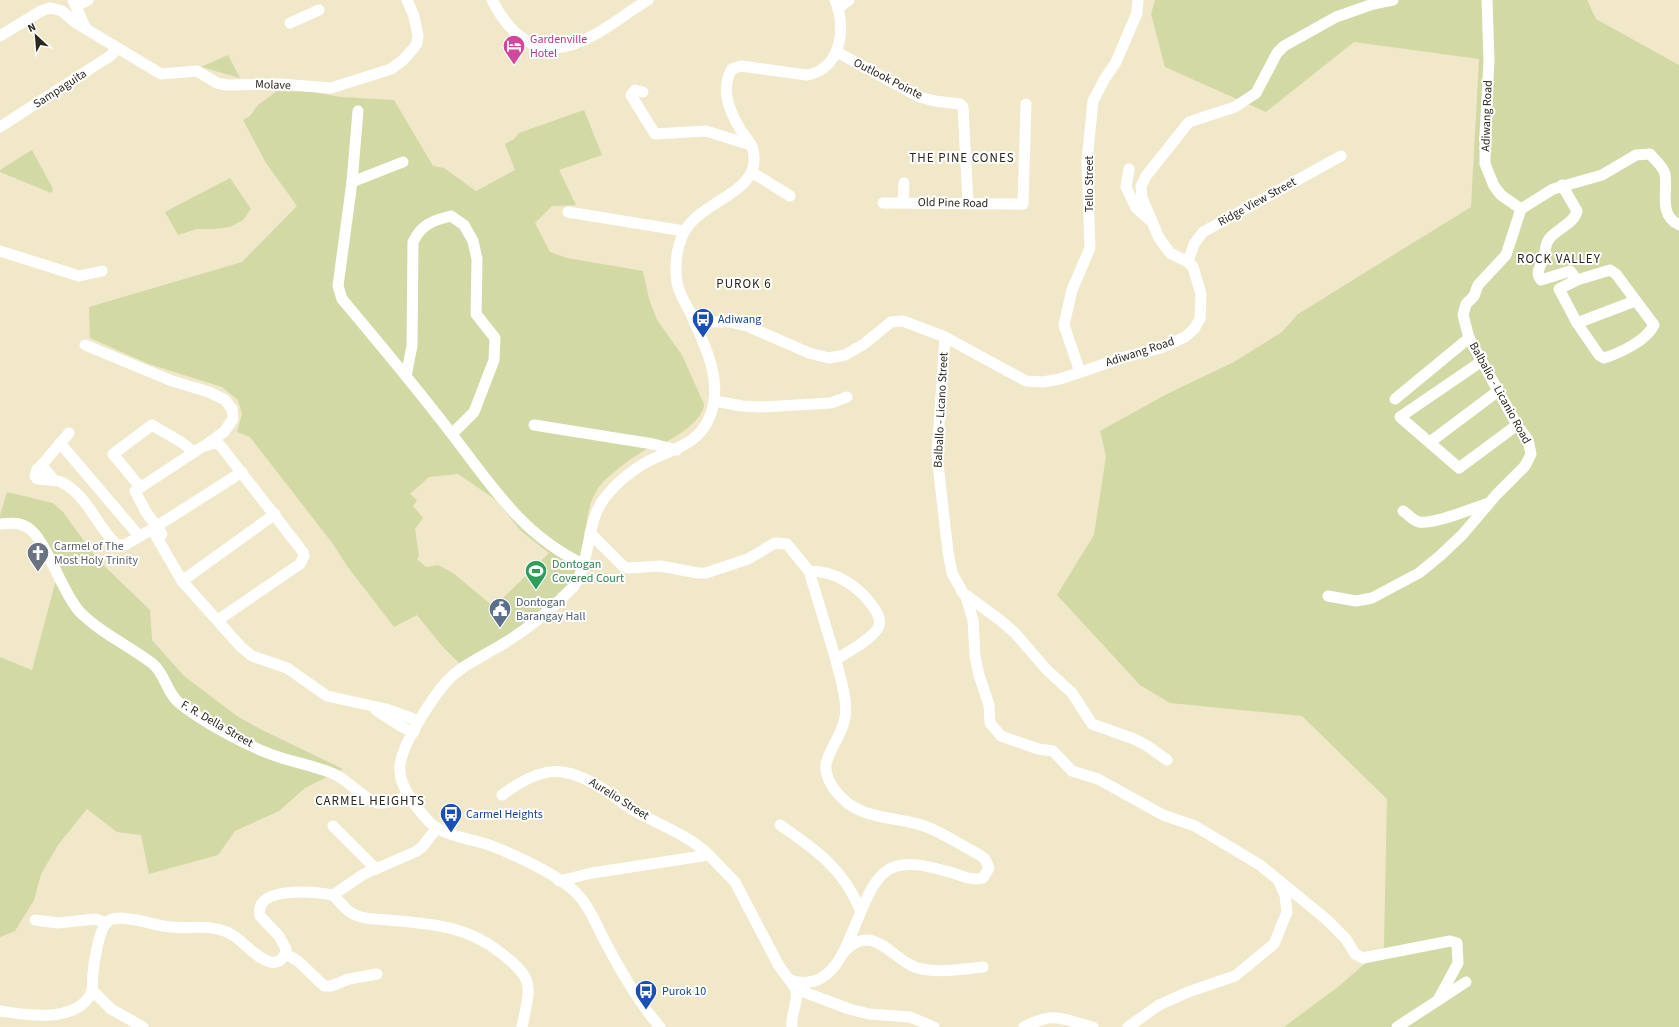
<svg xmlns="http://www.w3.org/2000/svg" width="1679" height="1027" font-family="'Source Sans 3',sans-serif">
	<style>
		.green { fill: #d2d9a4; fill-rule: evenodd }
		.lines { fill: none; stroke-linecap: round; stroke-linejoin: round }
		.minor { stroke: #fff; stroke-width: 11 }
		.labels { text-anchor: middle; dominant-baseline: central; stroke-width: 4; stroke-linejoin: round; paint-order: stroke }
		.hotel-label { font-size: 12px; fill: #b23c85; stroke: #fff; text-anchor: start }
		.street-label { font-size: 12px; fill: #2c281d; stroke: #fff }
		.transit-label { font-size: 12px; fill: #164399; stroke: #fff; text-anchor: start }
		.worship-label { font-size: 12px; fill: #5b616d; stroke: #fff; text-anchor: start }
		.leisure-label { font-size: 12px; fill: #27864d; stroke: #fff; text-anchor: start }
		.service-label { font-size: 12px; fill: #4e5e75; stroke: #fff; text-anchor: start }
		.neighbourhood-label { font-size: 13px; letter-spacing: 1px; fill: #2c281d; stroke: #fff }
	</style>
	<rect width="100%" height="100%" fill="#f1e7c9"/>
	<g class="green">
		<polygon points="1155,0 1587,0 1596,19 1679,65 1679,1027 1284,1027 1339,986 1384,947 1387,799 1302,716 1170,703 1140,685 1057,595 1094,535 1106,456 1100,431 1167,394 1234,362 1282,332 1298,314 1471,207 1479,59 1354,42 1266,112 1165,67 1151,14"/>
		<polygon points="228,55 240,78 201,67"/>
		<path d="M277,91L311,92L341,97L394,100L433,166L444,168L476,191L515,170L505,144L514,139L519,133L584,110L602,155L559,170L576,205L552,206L535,223L550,252L567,258L643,271L649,299L657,320L682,355L704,404C704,420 675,438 662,444C656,446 650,447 645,450C631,458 617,469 606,479C580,503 590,540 577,570C560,610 496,642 460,664L442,646L417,615L394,627L347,566L333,544L250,437L237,432L242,414L238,400L222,387L149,364L90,338L89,307L242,262L297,206L266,163L243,120L250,116L258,105ZM458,474L496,500L521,531L549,553L494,607L453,573L438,565L426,567L417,559L419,556L415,529L423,518L413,506L417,500L410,494L429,477Z"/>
		<polygon points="32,150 53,189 51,193 0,172 0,170"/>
		<polygon points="230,178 251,209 243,220 230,227 215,229 197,229 178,235 165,212"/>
		<polygon points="7,492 53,503 63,512 98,560 150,610 152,640 184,676 237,716 260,729 343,769 305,788 279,811 235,831 218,855 149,874 141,835 117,832 87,809 58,845 41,874 34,900 15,931 0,937 0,657 32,670 56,580 46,559 26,531 13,528 0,528 0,515"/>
	</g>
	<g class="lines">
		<g class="minor">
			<polyline points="73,0 86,29"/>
			<path d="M492,0C515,45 547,62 594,35C613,25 629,11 648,0"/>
			<path d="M1487,0L1489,61L1485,135V164L1494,186L1501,195L1521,209L1553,189L1602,175L1636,155L1650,154C1655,160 1663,166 1665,174C1668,193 1658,214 1679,225"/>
			<polyline points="76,6 88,0"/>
			<polyline points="838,8 849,0"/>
			<polyline points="290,23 319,10"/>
			<polyline points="0,36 41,11 50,8 55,9 62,11 76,23 161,74 197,71 217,83 227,85 281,84 331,88 391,69 403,60 413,49 417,43 418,36 414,16 407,0"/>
			<polyline points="837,52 919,97 935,101 960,104 963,107 968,203"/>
			<polyline points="643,92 635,90 631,95 655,134 706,131 751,145"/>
			<path d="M358,111L352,182L338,286L342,299C379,343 416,387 451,433C491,485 522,535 583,564"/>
			<polyline points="0,127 110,56 117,49"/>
			<polyline points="1129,169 1126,187 1136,208 1150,220"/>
			<polyline points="753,173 790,196"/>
			<polyline points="352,182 403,162"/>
			<path d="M1562,185L1577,211C1574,224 1556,229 1549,239C1544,246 1546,253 1543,260C1540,267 1535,273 1541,280L1570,271L1577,280"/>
			<polyline points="903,202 904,183"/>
			<polyline points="883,203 1023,204 1026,104"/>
			<polyline points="568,212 684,231"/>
			<polyline points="0,251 79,276 102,271"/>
			<polyline points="1188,262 1194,244 1203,232 1341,156"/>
			<path d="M1610,270L1616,274L1654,325C1646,341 1620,353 1604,358L1599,355L1577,323L1559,289L1577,280Z"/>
			<polyline points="694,322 730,322 747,326 809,353 829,358 845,355 864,344 891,322 903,321 945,337 1026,381 1043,382 1060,379 1125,357 1161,348 1185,337 1194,329 1200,319 1201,294 1193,267 1188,262 1170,253 1159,238 1142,198 1141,186 1146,176 1189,122 1235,107 1256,93 1277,53 1284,46 1336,17 1373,4 1393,0"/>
			<polyline points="1577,323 1635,301"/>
			<polyline points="945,337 937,455 948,552 952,573 963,593 1000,620 1015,633 1047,670 1072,693 1092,724 1134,739 1146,745 1167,760"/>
			<polyline points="85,345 172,381 209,392 225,400 232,409 233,419 224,432 207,444"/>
			<polyline points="1482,361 1400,417 1459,468 1517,425"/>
			<polyline points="1080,372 1064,325 1072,290 1090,248 1087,161 1093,101 1104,80 1116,62 1137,13 1138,0"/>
			<path d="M406,376L412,346L413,242C421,225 433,220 451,216L464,225L473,241L477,259L476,314L495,338L494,360L474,412L452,434"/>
			<polyline points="1395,399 1469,338"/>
			<polyline points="715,401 742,406 762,407 831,403 847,397"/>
			<polyline points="534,425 653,444 677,450"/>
			<polyline points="1430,442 1498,391"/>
			<polyline points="60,443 139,536"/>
			<polyline points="40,467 69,433"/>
			<path d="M54,480L43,467L37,469L35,476L37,479C46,481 53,479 61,482C87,494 97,527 117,545H125L152,529L182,581L241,647L252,656L287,668L327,696L386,709L419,721"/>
			<polyline points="140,487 113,454 152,425 181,442 194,452"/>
			<path d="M1403,511C1408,514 1413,521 1419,522C1434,525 1473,508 1489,503"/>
			<path d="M0,524C9,523 18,522 27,527C46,538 61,591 79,611C100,633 130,646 153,664C165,674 166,691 178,702C201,721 242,743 270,754C291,762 313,765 334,774C349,780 364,801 379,803C388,804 400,798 409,796"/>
			<polyline points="157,526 242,472"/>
			<polyline points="590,533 623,566 628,568 660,566 698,573 706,573 748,559 775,543 787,544 809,571 836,660"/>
			<polyline points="162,534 146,512 135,491 202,447 213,443 220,445 303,552 304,556 300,564 218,620"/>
			<polyline points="182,581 275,514"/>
			<polyline points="1328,596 1356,601 1372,598 1419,573 1441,555 1463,534 1496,495 1525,466 1531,454 1528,440 1517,425 1469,338 1463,315 1466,304 1474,296 1478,285 1506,255 1521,209"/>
			<polyline points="966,597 973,620 975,656 979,675 989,705 990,723 1001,736 1038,749 1053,751 1072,771 1098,779 1163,815 1195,826 1260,865 1326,919 1346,939 1355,954 1363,958 1450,941 1457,943 1458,963 1438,1000"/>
			<polyline points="376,710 404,728 414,732"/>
			<path d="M502,795C541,766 564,763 606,791C616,797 624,805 633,810C659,825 687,834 709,855"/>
			<path d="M780,825C815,849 844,869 860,910"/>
			<polyline points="333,826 376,869"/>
			<polyline points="559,881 592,873 709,855 735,882 779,966 796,989 849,1009 869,1014 910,1017 934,1027"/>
			<path d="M333,895C340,902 346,911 355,915C366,920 378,919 389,920C431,924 466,925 501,953C536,980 530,986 522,1027"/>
			<polyline points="35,920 58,923 95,919 107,923"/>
			<path d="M845,951C876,920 893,964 922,969C942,973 963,969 983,967"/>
			<polyline points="286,954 298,961 324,986 331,986 349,979 377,974"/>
			<path d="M790,980C850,1000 851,900 885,872C903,857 934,868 953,873C963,876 972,881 983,878L989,868L985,859L980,855C962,846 945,834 927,827C892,814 859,823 834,789C829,781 825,774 826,764C829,751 837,741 842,728C851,707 841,682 836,660C847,652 871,640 878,628C882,621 878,614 874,608C859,586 836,571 809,571"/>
			<polyline points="92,990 111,1009 143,1027"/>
			<path d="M0,1011C26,1015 71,1023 89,997C94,990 92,981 93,973C94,962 99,928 108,921C114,917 122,918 129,919C143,920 156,926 171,927C191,929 208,924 227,932C243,939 253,957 270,962C279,964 286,957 286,949L279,936L260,916C253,885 317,892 333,895L364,874L415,852L422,847L437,828"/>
			<path d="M660,1027C639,1003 623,975 608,947C596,926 590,904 571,888C550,871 517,856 492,846C474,839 453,838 437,828C428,823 422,813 415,805C407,793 398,780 400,764C404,741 432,698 447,681C459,668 474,661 489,652C517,637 543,617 565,595C566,594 574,586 574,586C592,558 585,522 606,496C616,484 631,471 645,463C670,449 698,447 710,416C724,381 704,343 690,312C685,303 679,293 677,283C675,268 676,252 681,239C694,201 757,196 754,157C754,145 746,138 740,129C729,110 720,89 732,69L741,66L807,75C841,69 847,28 835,0"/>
			<path d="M792,1027C790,1013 800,1002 795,987"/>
			<path d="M1024,1027C1055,1011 1061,1019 1093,1027"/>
			<polyline points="1128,1027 1159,1005 1188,992 1235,976 1274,944 1287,912 1285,895 1278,880"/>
			<polyline points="1397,1027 1466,982"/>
		</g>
	</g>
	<defs>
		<g id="hotel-pin" transform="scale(1.15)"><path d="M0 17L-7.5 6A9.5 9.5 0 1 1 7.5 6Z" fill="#d1479c" stroke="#fff"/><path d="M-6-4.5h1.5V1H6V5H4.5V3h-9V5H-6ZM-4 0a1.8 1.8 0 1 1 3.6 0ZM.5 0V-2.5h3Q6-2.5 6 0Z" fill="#fff"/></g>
		<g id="bus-pin" transform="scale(1.15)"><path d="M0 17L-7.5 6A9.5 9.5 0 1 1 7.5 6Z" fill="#1a4fb4" stroke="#fff"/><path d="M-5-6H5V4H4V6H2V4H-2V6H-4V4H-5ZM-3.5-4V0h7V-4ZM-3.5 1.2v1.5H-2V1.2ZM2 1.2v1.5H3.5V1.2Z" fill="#fff"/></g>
		<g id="church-pin" transform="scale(1.15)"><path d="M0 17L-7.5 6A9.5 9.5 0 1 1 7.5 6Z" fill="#6b7280" stroke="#fff"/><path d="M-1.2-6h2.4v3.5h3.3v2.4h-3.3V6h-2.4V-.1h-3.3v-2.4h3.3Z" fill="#fff"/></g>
		<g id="stadium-pin" transform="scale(1.15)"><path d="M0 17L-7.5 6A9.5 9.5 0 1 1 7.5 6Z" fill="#2e9e5b" stroke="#fff"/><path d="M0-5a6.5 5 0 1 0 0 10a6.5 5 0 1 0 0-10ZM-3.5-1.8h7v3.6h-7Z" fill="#fff"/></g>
		<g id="civic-pin" transform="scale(1.15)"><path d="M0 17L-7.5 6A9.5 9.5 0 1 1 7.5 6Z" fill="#5c6f8a" stroke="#fff"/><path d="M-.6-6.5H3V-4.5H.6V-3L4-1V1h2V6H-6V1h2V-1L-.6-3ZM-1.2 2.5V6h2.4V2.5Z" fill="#fff"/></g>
	</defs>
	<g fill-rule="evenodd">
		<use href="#hotel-pin" x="514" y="46"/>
		<use href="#bus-pin" x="703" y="319"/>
		<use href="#church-pin" x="38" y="553"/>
		<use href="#stadium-pin" x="536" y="571"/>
		<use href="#civic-pin" x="500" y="609"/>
		<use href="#bus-pin" x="451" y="814"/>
		<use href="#bus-pin" x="646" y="991"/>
	</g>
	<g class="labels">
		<g class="hotel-label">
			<text x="530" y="39">Gardenville<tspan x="530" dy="14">Hotel</tspan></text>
		</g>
		<g class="street-label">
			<text transform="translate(888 79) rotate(27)">Outlook Pointe</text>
			<text transform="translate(273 85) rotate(2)">Molave</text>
			<text transform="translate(60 89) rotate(-33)">Sampaguita</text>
			<text transform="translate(1487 116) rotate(-88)">Adiwang Road</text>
			<text transform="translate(1089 184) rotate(-90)">Tello Street</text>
			<text transform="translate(1257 202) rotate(-29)">Ridge View Street</text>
			<text transform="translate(953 203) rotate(1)">Old Pine Road</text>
			<text transform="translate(1140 352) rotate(-18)">Adiwang Road</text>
			<text transform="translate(1500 393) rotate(61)">Balbalio - Licanio Road</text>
			<text transform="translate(941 410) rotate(-87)">Balballo - Licano Street</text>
			<text transform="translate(217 724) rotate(30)">F. R. Della Street</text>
			<text transform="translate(619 799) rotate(32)">Aurelio Street</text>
		</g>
		<g class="transit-label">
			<text x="718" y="319">Adiwang</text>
			<text x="466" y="814">Carmel Heights</text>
			<text x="662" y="991">Purok 10</text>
		</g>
		<g class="worship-label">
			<text x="54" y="546">Carmel of The<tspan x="54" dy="14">Most Holy Trinity</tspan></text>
		</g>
		<g class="leisure-label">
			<text x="552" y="564">Dontogan<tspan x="552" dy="14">Covered Court</tspan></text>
		</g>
		<g class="service-label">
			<text x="516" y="602">Dontogan<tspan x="516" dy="14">Barangay Hall</tspan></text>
		</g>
		<g class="neighbourhood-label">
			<text x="962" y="158">THE PINE CONES</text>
			<text x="1559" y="259">ROCK VALLEY</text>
			<text x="744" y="284">PUROK 6</text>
			<text x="370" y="801">CARMEL HEIGHTS</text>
		</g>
	</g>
	<g transform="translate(36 36) rotate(334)" stroke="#ffffff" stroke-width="3" paint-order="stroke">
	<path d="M0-3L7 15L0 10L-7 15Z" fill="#2c281d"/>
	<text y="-6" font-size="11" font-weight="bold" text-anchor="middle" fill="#2c281d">N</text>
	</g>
</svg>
